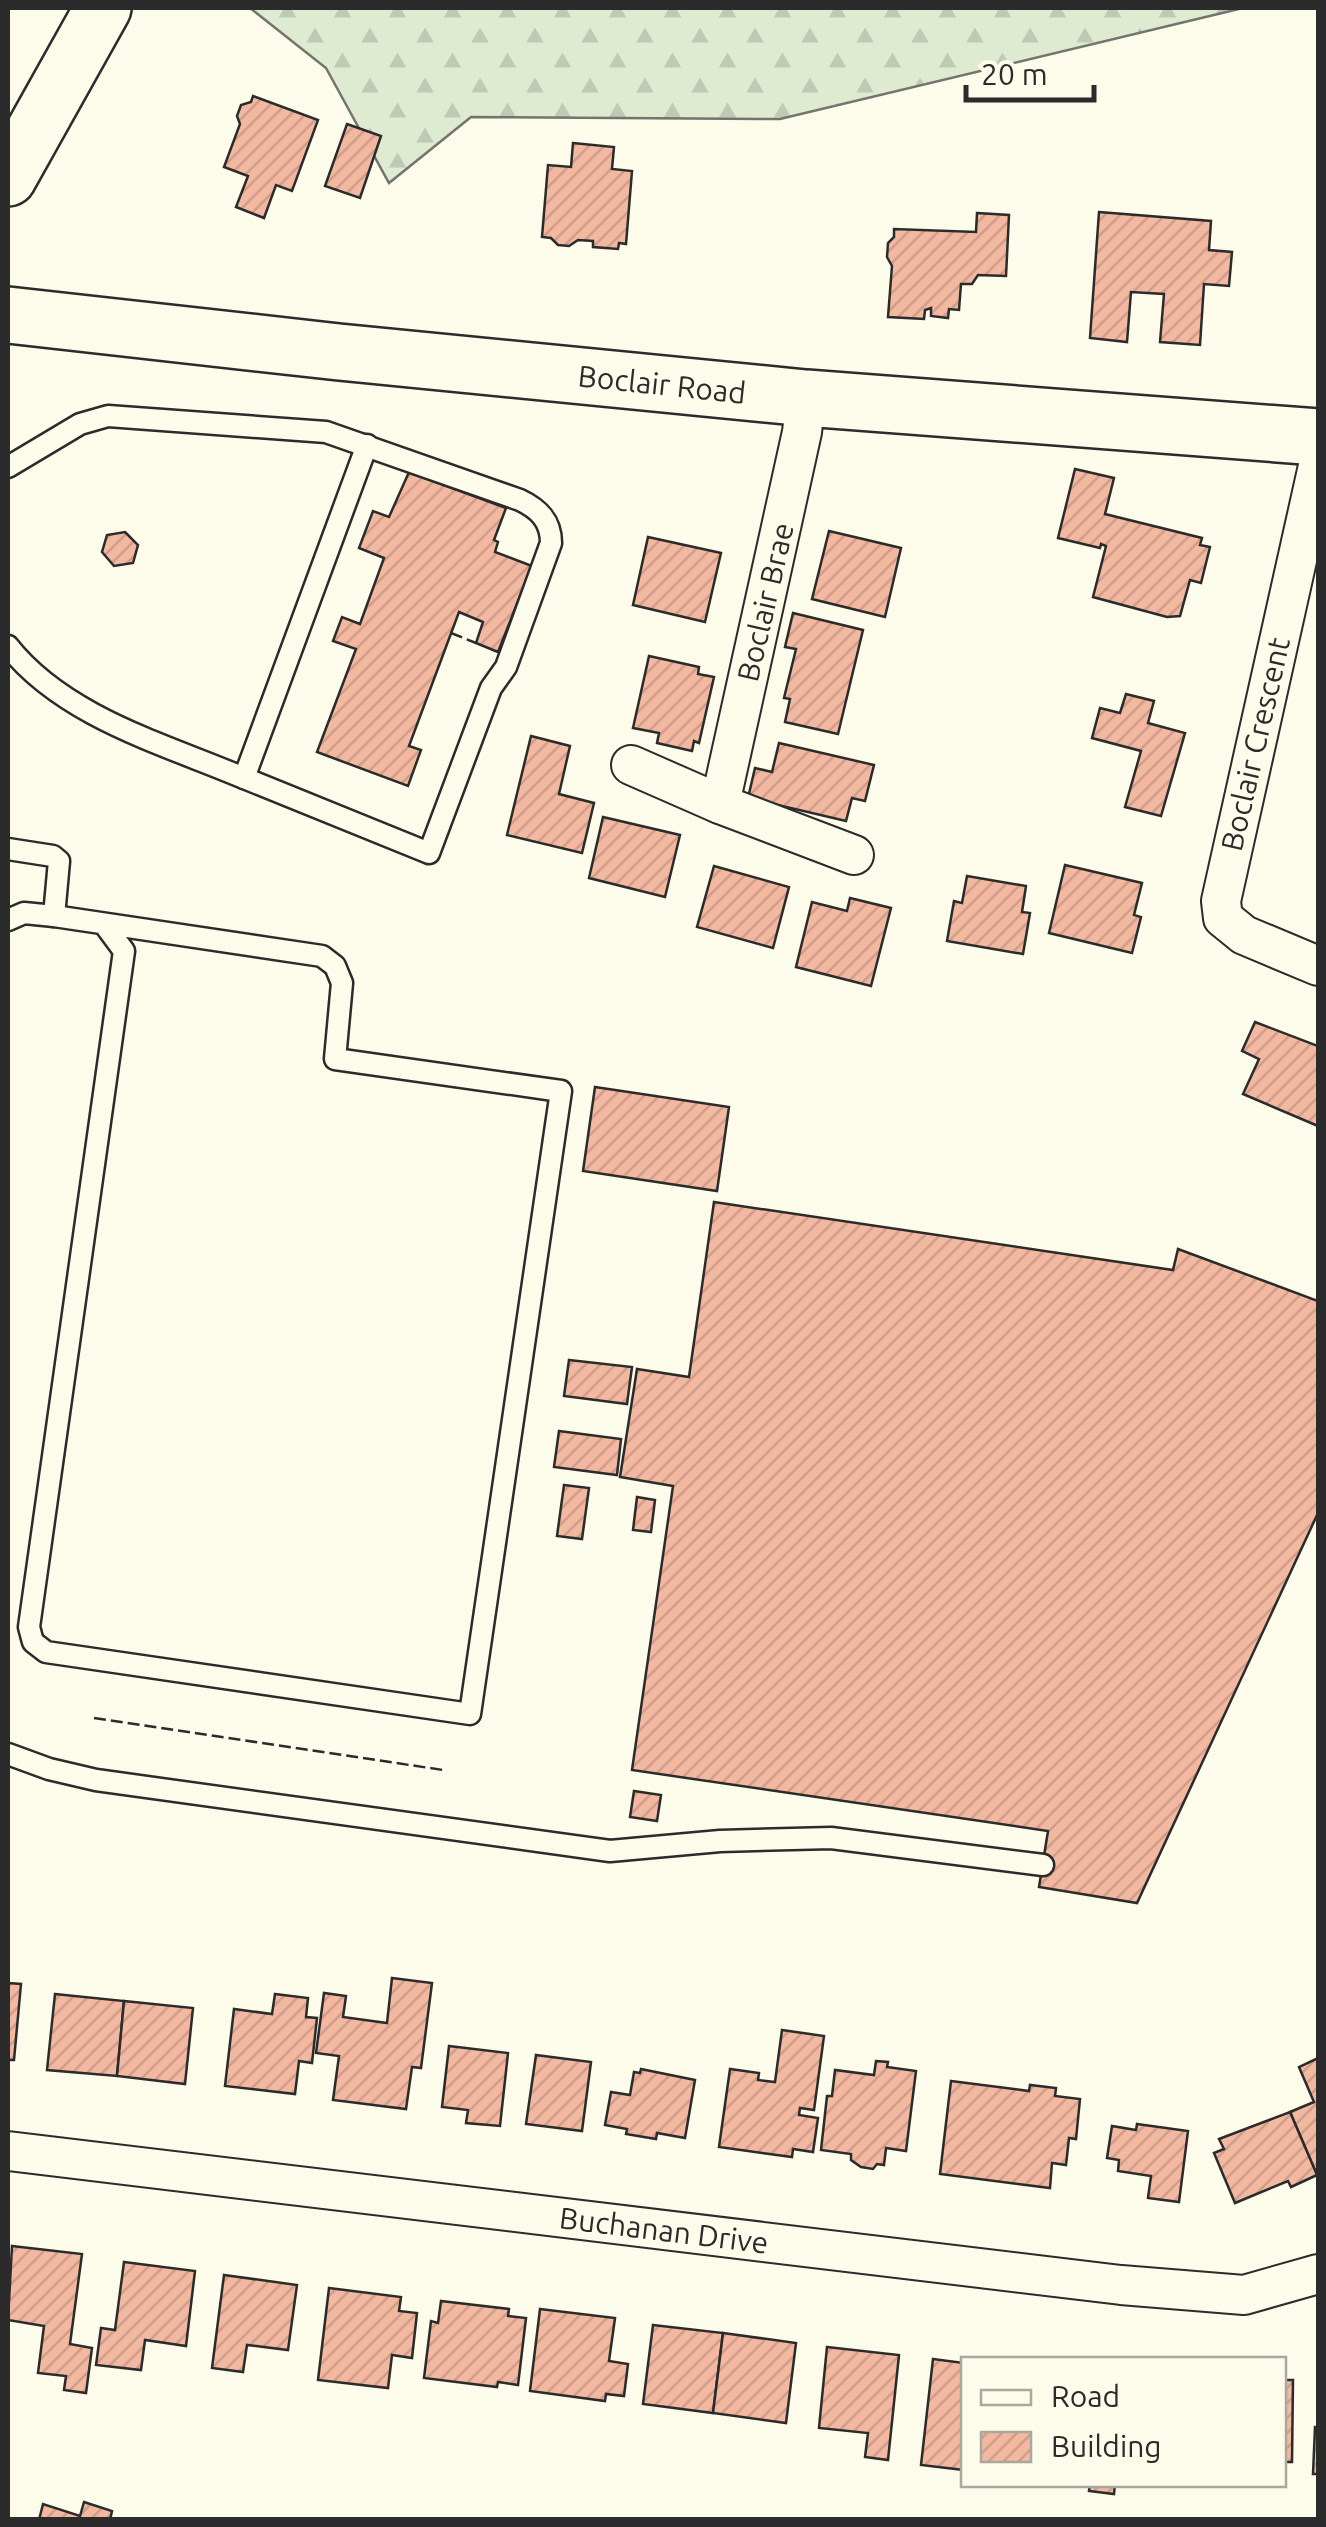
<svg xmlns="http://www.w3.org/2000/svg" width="1326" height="2527" font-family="Ubuntu,sans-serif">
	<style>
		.forest { fill: url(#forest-firs); stroke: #74746e; stroke-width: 2.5 }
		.building { fill: url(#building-hatch); stroke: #2b2b2b; stroke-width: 2.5 }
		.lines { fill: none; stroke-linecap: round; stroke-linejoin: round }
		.service-casing { stroke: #2b2b2b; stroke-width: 25 }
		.minor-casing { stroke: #2b2b2b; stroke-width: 42 }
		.secondary-casing { stroke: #2b2b2b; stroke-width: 60 }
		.primary-casing { stroke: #2b2b2b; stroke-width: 60 }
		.service { stroke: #fdfbea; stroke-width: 20 }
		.minor { stroke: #fdfbea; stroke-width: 38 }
		.secondary { stroke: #fdfbea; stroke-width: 55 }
		.primary { stroke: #fdfbea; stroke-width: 55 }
		.fence { stroke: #2b2b2b; stroke-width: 2.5; stroke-dasharray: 12 5; stroke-linecap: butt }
		.labels { text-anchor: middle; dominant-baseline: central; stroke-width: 8; stroke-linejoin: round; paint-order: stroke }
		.street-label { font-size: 30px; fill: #2b2b2b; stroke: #fdfbea }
	</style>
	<defs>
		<pattern id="forest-firs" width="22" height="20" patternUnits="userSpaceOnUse" patternTransform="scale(2.5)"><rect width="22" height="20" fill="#deebd1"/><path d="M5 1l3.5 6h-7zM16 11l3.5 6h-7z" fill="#bfcab4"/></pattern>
		<pattern id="building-hatch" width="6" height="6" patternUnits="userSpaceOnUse" patternTransform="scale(2.5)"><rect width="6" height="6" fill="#f2b8a0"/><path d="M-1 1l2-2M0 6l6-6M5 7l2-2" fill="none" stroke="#d09e8a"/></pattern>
	</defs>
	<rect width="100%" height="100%" fill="#fdfbea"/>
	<polygon class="forest" points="250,8 1243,8 780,119 471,117 389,183 326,68"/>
	<g class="building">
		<polygon points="253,96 318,120 292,191 276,185 264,218 236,207 248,176 224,167 240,124 237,116 241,105 251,102"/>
		<polygon points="347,124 381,136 360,198 325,186"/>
		<polygon points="573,143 614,147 612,169 632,171 626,244 619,243 618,249 593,247 593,241 578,240 569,246 558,245 551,238 542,237 548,165 571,167"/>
		<polygon points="1099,212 1211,221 1209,250 1232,252 1229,286 1204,284 1200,345 1160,342 1164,294 1131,292 1127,342 1090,338"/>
		<polygon points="977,213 1009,215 1006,276 978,275 972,284 961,284 959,310 949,309 948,318 931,316 931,308 925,310 924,319 888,317 892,266 887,257 888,243 894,237 894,229 976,232"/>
		<polygon points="1075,469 1114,478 1105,514 1202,538 1200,545 1210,547 1201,583 1190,580 1180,616 1167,617 1093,597 1106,546 1101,544 1100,548 1058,538"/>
		<polygon points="409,472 506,508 494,540 498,542 495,552 532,566 498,652 476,643 483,622 459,612 409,746 421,750 408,786 317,752 356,649 333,641 342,617 360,624 384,558 359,548 373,511 389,517"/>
		<polygon points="829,531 901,548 885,617 812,599"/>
		<polygon points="125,532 138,545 133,563 114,566 102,552 107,535"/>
		<polygon points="648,537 721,553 705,622 633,605"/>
		<polygon points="793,613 863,630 838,734 785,722 790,699 784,698 796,649 785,647"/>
		<polygon points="649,656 699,667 698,674 714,677 699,743 694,741 692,751 657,743 659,733 633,728"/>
		<polygon points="1126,694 1154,701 1148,723 1185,733 1161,816 1125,807 1141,751 1092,738 1100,708 1120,713"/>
		<polygon points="531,736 570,746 559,794 594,803 582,853 507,835"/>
		<polygon points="779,743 874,765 865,801 852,798 846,821 748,798 755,768 772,772"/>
		<polygon points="603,817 680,835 665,897 589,878"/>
		<polygon points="1065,865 1142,883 1134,915 1141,917 1132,953 1049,933"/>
		<polygon points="714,866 789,887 773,948 697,927"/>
		<polygon points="967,876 1026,886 1022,912 1030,913 1023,954 947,941 954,901 962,903"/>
		<polygon points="850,898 891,908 871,986 796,967 812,902 847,911"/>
		<polygon points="1255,1022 1318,1046 1318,1126 1243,1094 1259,1059 1242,1051"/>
		<polygon points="595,1087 729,1107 717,1191 583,1171"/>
		<polygon points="714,1202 1173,1270 1178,1249 1318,1301 1318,1513 1137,1903 1039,1887 1048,1831 632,1770 673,1486 620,1477 637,1369 689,1377"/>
		<polygon points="569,1360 632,1367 627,1404 564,1396"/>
		<polygon points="559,1431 621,1439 617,1475 554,1467"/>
		<polygon points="564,1485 589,1488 582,1539 557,1536"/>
		<polygon points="637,1497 655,1500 651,1532 633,1530"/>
		<polygon points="634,1791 661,1795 657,1821 630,1817"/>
		<polygon points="392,1978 432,1983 421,2068 412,2067 406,2109 333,2100 339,2056 316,2053 324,1993 346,1996 343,2017 387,2023"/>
		<polygon points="8,1983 21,1984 14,2060 8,2060"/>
		<polygon points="55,1994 124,2001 117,2076 47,2070"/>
		<polygon points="275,1994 308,1998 306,2017 317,2018 312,2063 299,2061 295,2094 225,2086 234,2009 272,2014"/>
		<polygon points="124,2001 193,2008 185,2084 117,2076"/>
		<polygon points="782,2030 824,2036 814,2110 800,2108 799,2115 818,2118 813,2152 793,2149 792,2157 719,2147 730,2069 759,2073 758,2080 775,2082"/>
		<polygon points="449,2046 508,2053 500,2126 466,2123 468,2110 442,2107"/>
		<polygon points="536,2055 591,2062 582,2131 526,2124"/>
		<polygon points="1318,2058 1318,2175 1317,2175 1290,2112 1314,2102 1299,2067"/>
		<polygon points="876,2061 888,2062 887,2067 916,2071 906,2151 886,2148 884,2165 877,2164 873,2169 861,2167 851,2160 851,2154 821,2150 827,2096 832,2096 835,2070 874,2075"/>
		<polygon points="641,2069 695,2080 685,2138 657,2133 656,2139 626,2134 627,2129 605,2125 611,2092 630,2095 634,2072 640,2073"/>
		<polygon points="951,2081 1029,2091 1030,2085 1056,2088 1055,2096 1080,2099 1076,2139 1069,2138 1066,2165 1052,2163 1050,2188 940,2174"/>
		<polygon points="1290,2112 1317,2175 1291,2187 1288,2181 1235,2203 1214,2153 1224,2149 1219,2139"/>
		<polygon points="1137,2124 1188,2131 1179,2202 1148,2198 1151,2176 1118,2171 1119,2160 1107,2158 1112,2126 1136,2130"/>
		<polygon points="12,2246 82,2254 70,2344 92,2348 86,2393 64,2390 66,2376 38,2373 44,2326 8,2320"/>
		<polygon points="124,2262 195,2271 186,2346 145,2340 141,2370 96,2365 101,2328 115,2330"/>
		<polygon points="224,2275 297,2285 288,2350 247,2345 243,2372 212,2368"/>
		<polygon points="329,2288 401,2297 399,2311 417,2313 412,2358 392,2355 388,2388 318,2380"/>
		<polygon points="441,2301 509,2309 508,2316 526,2318 518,2385 498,2382 497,2387 424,2378 431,2321 438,2323"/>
		<polygon points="540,2309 615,2318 609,2361 628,2364 624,2396 606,2394 605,2401 530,2391"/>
		<polygon points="653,2325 723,2333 713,2413 643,2404"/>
		<polygon points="723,2333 796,2343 786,2423 713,2413"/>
		<polygon points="827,2347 899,2355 888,2460 865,2457 868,2433 819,2428"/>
		<polygon points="933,2359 964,2363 964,2470 921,2465"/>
		<polygon points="1284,2380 1293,2380 1292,2462 1284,2462"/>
		<polygon points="1315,2427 1318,2427 1318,2474 1313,2474"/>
		<polygon points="1090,2484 1115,2484 1114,2494 1089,2491"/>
		<polygon points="84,2502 112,2511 110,2520 39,2520 43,2504 80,2516"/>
	</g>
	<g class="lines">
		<g class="service-casing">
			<g id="service">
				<path d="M8,467L80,424L108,416L326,432L520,500C539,509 551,521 551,543L506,667L491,688L429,853L244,778"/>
				<path d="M8,646C64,717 164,744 244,778L367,445"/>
				<polyline points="8,849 53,856 59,861 54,916"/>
				<polyline points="8,920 24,913 54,916 322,956 335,966 342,983 335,1059 561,1091 470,1714 46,1652 33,1642 29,1627 124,951 104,924"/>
				<polyline points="8,1754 49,1769 96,1780 610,1851 720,1841 831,1838 1043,1865"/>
			</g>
		</g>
		<g class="minor-casing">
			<g id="minor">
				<polyline points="1318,466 1221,901 1223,918 1244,935 1318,966"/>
				<polyline points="631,765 720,804 854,855"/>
				<polyline points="720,804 802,432 806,398"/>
				<polyline points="8,2151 1121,2285 1244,2295 1318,2274"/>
			</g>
		</g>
		<g class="secondary-casing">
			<polyline id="secondary" points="8,315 339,352 806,398 1318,437"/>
		</g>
		<g class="primary-casing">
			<polyline id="primary" points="8,178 103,8"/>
		</g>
		<use href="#service" class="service"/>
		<use href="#minor" class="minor"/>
		<use href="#secondary" class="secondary"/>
		<use href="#primary" class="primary"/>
		<g class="fence">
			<polyline points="451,633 476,643"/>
			<polyline points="94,1718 443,1770"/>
		</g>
	</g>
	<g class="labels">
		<g class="street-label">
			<text transform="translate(662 384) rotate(6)">Boclair Road</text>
			<text transform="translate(765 602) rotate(-77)">Boclair Brae</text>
			<text transform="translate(1255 744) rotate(-77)">Boclair Crescent</text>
			<text transform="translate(664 2230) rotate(7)">Buchanan Drive</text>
		</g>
	</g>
	<rect width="1326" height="2527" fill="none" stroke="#2b2b2b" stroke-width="20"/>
	<rect x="961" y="2357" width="325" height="130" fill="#fdfbea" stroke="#a9a89e" stroke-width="2.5"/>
	<rect x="981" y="2390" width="50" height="15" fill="#fdfbea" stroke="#a9a89e" stroke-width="2.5"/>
	<text x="1051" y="2407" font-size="30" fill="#2b2b2b">Road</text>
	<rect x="981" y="2432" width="50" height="30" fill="url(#building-hatch)" stroke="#a9a89e" stroke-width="2.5"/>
	<text x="1051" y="2457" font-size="30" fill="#2b2b2b">Building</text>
	<path d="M966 85v15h128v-15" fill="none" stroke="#2b2b2b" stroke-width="5"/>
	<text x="981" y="85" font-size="30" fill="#2b2b2b" stroke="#fdfbea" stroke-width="8" paint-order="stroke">20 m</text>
</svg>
